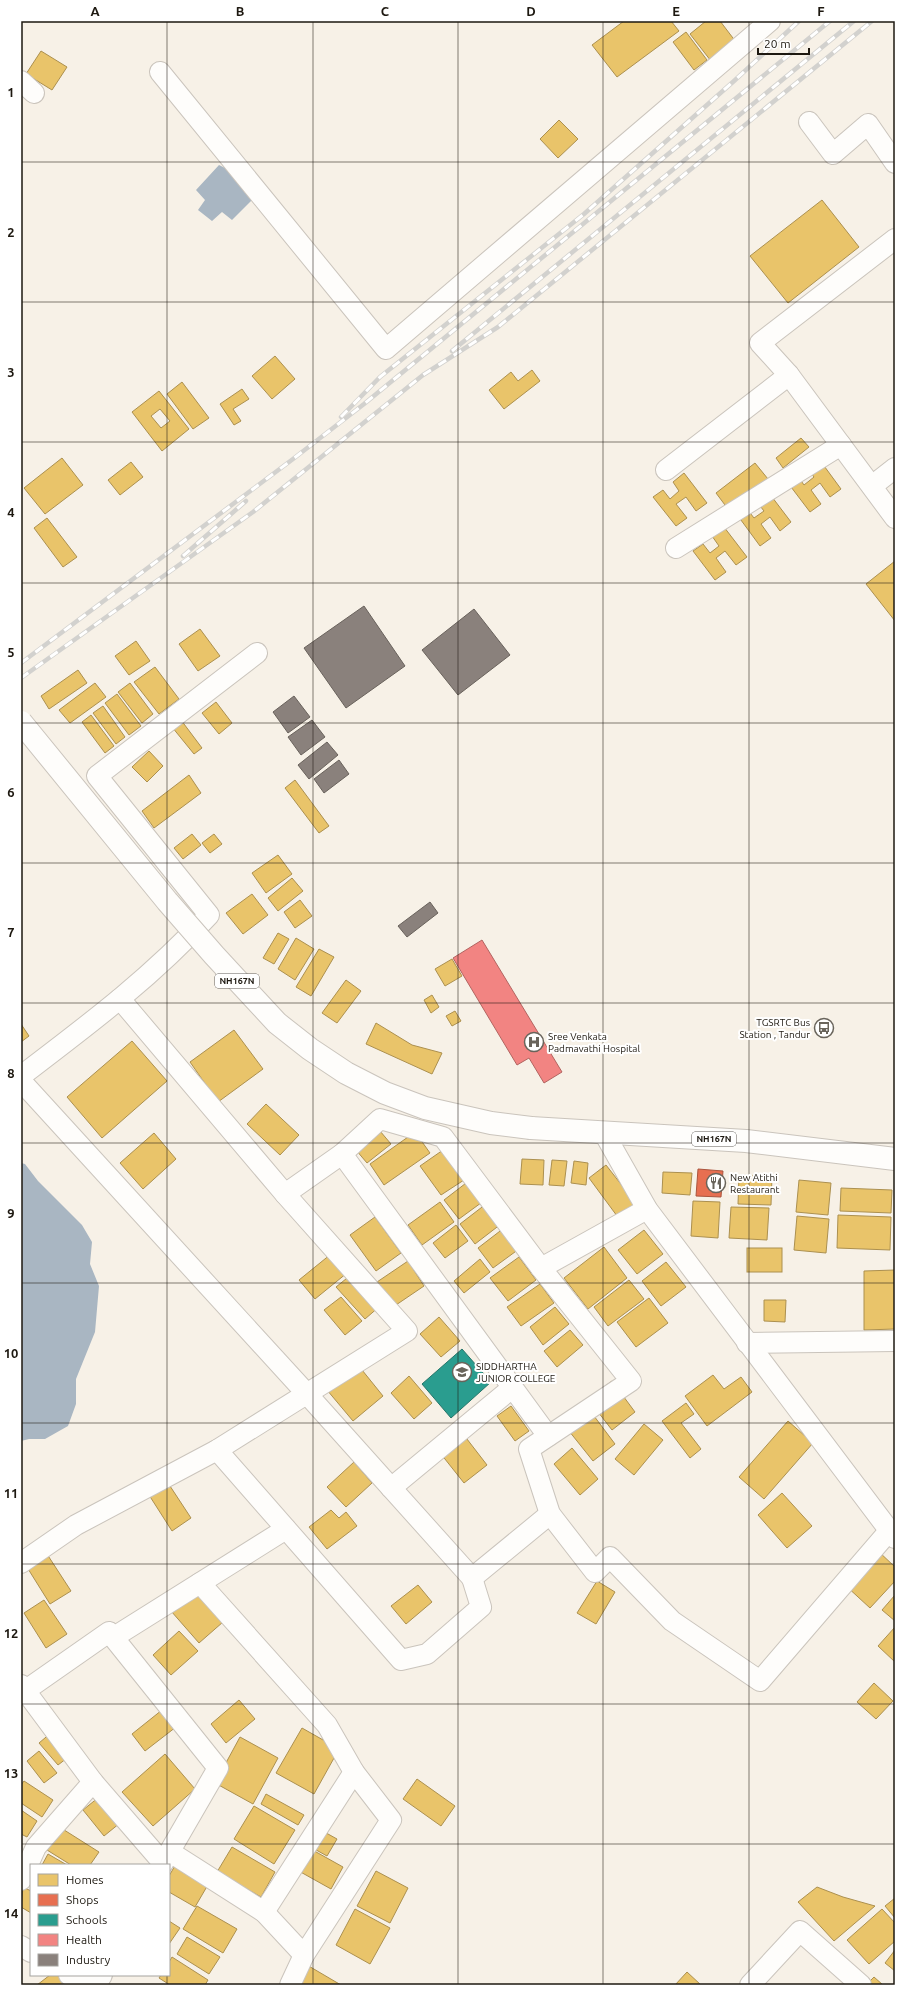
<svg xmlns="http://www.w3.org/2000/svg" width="916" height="2006" font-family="Ubuntu,sans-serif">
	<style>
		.water { fill: #a9b6c2 }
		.homes { fill: #e9c46a; stroke: #ac904f; fill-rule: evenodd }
		.shops { fill: #e76f51; stroke: #aa553e }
		.schools { fill: #2a9d8f; stroke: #267569 }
		.health { fill: #f28482; stroke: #b26460 }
		.industry { fill: #8a817c; stroke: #69625c }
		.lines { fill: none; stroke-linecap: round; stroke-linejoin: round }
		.street-casing { stroke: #cac4bc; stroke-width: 22 }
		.highway-casing { stroke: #cac4bc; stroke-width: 24 }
		.street { stroke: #fefdfb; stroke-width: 20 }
		.highway { stroke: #fefdfb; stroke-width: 22 }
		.rail-casing { stroke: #d2d1ce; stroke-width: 4.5 }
		.rail { stroke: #fff; stroke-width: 3; stroke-dasharray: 9; stroke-linecap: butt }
		.highway-bridge-casing { stroke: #cac4bc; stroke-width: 24; stroke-linecap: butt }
		.highway-bridge { stroke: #fefdfb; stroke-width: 22 }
		.grid { fill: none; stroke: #1d1810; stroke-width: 1; stroke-opacity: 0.55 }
		.labels { text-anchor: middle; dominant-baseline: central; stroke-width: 4; stroke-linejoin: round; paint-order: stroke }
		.shield { fill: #fff; stroke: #615d58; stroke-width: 1 }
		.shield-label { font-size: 9px; font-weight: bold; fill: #1d1810 }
		.poi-label { font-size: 10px; fill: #1d1810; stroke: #fff; text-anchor: start }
		.neatline { fill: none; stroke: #1d1810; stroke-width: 1.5 }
		.grid-label { font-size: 13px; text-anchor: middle; font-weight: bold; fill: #1d1810 }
	</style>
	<rect width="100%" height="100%" fill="#f7f1e7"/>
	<g class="water">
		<polygon points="219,165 253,182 244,192 255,197 232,220 222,212 212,221 198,210 205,200 196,190"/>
		<polygon points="21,1163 25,1164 38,1181 82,1225 92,1242 90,1264 99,1286 95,1332 76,1379 76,1404 68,1426 45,1439 29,1439 21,1441"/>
	</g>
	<g class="homes">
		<polygon points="624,21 671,21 679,31 617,77 592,45"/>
		<polygon points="706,21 720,21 736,42 711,61 690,34"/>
		<polygon points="686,32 707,60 694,70 673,42"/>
		<polygon points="41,51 67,67 52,90 26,74"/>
		<polygon points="559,120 578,139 558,158 540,139"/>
		<polygon points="822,200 859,247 788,303 750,256"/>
		<polygon points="275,356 295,379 272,399 252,376"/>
		<polygon points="532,370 540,381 504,409 489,390 511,372 518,381"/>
		<polygon points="182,382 209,418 193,429 167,394"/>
		<polygon points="242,389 249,399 233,409 241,421 234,425 220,404"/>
		<path d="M159,391L189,429L162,451L132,412ZM160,409L170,421L161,428L151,416Z"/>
		<polygon points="801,438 809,447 783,468 776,458"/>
		<polygon points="62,458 83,485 45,514 24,488"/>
		<polygon points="819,459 841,489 830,497 820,483 811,490 821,504 810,512 788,483 797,475 804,485 814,477 807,468"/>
		<polygon points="131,462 143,477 120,495 108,480"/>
		<polygon points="755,463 768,479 728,509 716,493"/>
		<polygon points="684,473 707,503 696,511 686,497 676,504 687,518 676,526 653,497 663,490 670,499 679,491 673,482"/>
		<polygon points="769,493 791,522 780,531 770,517 761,524 771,538 760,546 738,516 747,509 754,518 764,511 757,502"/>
		<polygon points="47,518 77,557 63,567 34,528"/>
		<polygon points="724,527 747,557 736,565 725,551 716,558 726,572 715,580 693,551 703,544 710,553 719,546 712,536"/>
		<polygon points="895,561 895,621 866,584"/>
		<polygon points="200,629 220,656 198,671 179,644"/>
		<polygon points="136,641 150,661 129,675 115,656"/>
		<polygon points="155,667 179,699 159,714 134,682"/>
		<polygon points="78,670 87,683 49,709 41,696"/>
		<polygon points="95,683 106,697 70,723 59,710"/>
		<polygon points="130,683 153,714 142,723 118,692"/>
		<polygon points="117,694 141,726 129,735 105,703"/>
		<polygon points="216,702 232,723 219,734 202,713"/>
		<polygon points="103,706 125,737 116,744 93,713"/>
		<polygon points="91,715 114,746 105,753 82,722"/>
		<polygon points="181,720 202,748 194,754 172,727"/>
		<polygon points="149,751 163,766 147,782 132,767"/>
		<polygon points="189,775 201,793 154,828 142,811"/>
		<polygon points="295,780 329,826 319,833 285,788"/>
		<polygon points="192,834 201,845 183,859 174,848"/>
		<polygon points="214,834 222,844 210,853 202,843"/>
		<polygon points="278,855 292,874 266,893 252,873"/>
		<polygon points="292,878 303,891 278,911 268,898"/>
		<polygon points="252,894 268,915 243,934 226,913"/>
		<polygon points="300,900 312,916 295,928 284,912"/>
		<polygon points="278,933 289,939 274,964 263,958"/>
		<polygon points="296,938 314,949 295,980 278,969"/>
		<polygon points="319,949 334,957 311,996 296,987"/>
		<polygon points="452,959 462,976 445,986 435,969"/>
		<polygon points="346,980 361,991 337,1023 322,1013"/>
		<polygon points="432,995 439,1007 431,1013 424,1000"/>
		<polygon points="455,1011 461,1021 452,1026 446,1016"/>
		<polygon points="376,1023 412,1045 442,1053 432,1074 366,1044"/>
		<polygon points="21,1024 29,1036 21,1042"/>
		<polygon points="234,1030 263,1069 218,1102 190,1062"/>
		<polygon points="132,1041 167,1081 102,1138 67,1097"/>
		<polygon points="266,1104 299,1135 280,1155 247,1124"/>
		<polygon points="380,1131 391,1144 367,1163 356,1150"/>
		<polygon points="415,1132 430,1153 384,1185 370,1164"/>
		<polygon points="154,1133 176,1159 143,1189 120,1163"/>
		<polygon points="443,1150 464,1180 441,1195 420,1166"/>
		<polygon points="522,1159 544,1160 543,1185 520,1184"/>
		<polygon points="552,1160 567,1161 564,1186 549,1185"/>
		<polygon points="574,1161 588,1163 586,1185 571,1183"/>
		<polygon points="606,1165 638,1206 620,1220 589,1178"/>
		<polygon points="663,1172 692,1173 690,1195 662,1193"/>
		<polygon points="739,1175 772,1176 771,1205 738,1204"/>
		<polygon points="470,1180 485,1200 459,1219 444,1200"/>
		<polygon points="799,1180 831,1183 828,1215 796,1212"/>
		<polygon points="841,1188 892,1190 891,1213 840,1211"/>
		<polygon points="693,1201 720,1202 718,1238 691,1236"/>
		<polygon points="440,1202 454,1222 422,1245 408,1225"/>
		<polygon points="486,1204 501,1224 475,1244 460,1224"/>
		<polygon points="731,1207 769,1208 767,1240 729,1238"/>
		<polygon points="838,1215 891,1217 890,1250 837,1248"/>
		<polygon points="797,1216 829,1219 826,1253 794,1250"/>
		<polygon points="375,1217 401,1253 376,1271 350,1235"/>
		<polygon points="456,1225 468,1241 445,1258 433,1243"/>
		<polygon points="504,1228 519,1249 493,1268 478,1248"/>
		<polygon points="644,1230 663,1254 637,1274 618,1250"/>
		<polygon points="604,1247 627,1278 588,1309 564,1278"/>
		<rect x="747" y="1248" width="35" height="24"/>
		<polygon points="331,1254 347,1273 315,1299 299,1280"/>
		<polygon points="519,1257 536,1280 508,1301 490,1278"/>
		<polygon points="480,1259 490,1272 464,1293 454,1281"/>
		<polygon points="408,1261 424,1286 393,1307 377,1282"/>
		<polygon points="666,1262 686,1287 661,1306 642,1281"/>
		<polygon points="895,1270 895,1329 864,1330 864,1271"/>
		<polygon points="352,1274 380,1306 365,1319 336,1287"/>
		<polygon points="629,1280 644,1299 608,1326 594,1307"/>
		<polygon points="540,1284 554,1303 521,1326 507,1307"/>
		<polygon points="341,1297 362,1321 345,1335 324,1310"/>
		<polygon points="649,1298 668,1323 636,1347 617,1322"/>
		<polygon points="764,1300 786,1300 785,1322 764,1321"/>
		<polygon points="555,1307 569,1324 543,1345 530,1327"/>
		<polygon points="439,1317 460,1341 441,1357 420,1334"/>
		<polygon points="570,1330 583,1345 557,1367 544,1351"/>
		<polygon points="358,1365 383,1396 353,1421 327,1390"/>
		<polygon points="713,1375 724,1389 741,1377 752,1392 707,1426 685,1396"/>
		<polygon points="409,1376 432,1403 414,1419 391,1393"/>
		<polygon points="612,1381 635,1412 612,1430 588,1399"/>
		<polygon points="686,1403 694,1414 681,1423 701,1449 690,1458 662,1421"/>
		<polygon points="511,1406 529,1431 515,1441 497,1416"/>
		<polygon points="588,1408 615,1444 593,1461 565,1426"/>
		<polygon points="788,1421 813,1443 764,1499 739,1477"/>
		<polygon points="644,1424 663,1440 634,1475 615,1459"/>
		<polygon points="460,1430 487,1465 464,1483 437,1449"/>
		<polygon points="572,1448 598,1479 580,1495 554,1464"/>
		<polygon points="354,1462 372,1483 346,1507 327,1487"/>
		<polygon points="168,1483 191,1518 172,1531 149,1495"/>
		<polygon points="782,1493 812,1526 787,1548 758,1515"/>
		<polygon points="331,1510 339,1518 346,1512 357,1526 327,1549 309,1527"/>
		<polygon points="877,1550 895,1567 895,1581 870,1608 845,1585"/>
		<polygon points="45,1551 71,1591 50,1604 25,1564"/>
		<polygon points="597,1581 615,1592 596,1624 577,1613"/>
		<polygon points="418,1585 432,1602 406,1624 391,1606"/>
		<polygon points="195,1589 223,1622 199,1643 171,1611"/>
		<polygon points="895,1595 895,1621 882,1610"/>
		<polygon points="44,1600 67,1634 46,1648 24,1613"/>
		<polygon points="895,1627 895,1662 878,1646"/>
		<polygon points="179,1631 198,1651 171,1675 153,1655"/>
		<polygon points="874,1683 893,1701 876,1719 857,1702"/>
		<polygon points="239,1700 255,1719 226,1743 211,1724"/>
		<polygon points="162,1710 176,1727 145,1751 132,1734"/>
		<polygon points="302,1728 339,1749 314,1794 276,1773"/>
		<polygon points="52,1732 71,1755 58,1765 39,1743"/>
		<polygon points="240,1737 278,1758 253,1804 215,1783"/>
		<polygon points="39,1751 57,1773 44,1783 27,1761"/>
		<polygon points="165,1754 195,1789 153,1826 122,1792"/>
		<polygon points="417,1779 455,1806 441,1826 403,1799"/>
		<polygon points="24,1781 53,1800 42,1817 21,1803 21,1785"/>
		<polygon points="266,1794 304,1815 298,1825 261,1804"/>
		<polygon points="99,1797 120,1823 104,1836 83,1810"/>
		<polygon points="254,1806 295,1830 274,1864 234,1839"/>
		<polygon points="21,1810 37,1821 27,1837 21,1834"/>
		<polygon points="61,1828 99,1852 90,1865 71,1865 47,1850"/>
		<polygon points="319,1829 337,1839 327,1856 309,1846"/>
		<polygon points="232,1847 275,1872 261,1897 217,1872"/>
		<polygon points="309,1848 343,1867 331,1889 297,1870"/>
		<polygon points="48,1854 67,1865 42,1865"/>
		<polygon points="176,1864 209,1883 195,1907 169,1892 169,1876"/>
		<polygon points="376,1871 408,1888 390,1923 357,1906"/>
		<polygon points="23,1887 31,1891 31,1913 21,1907"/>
		<polygon points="817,1887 843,1897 875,1906 834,1941 798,1902"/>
		<polygon points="895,1898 895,1918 885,1906"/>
		<polygon points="197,1906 237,1929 223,1953 183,1929"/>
		<polygon points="355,1909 390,1928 370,1964 336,1945"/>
		<polygon points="882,1909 895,1923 895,1941 869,1964 847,1940"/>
		<polygon points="169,1921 180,1928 169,1944"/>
		<polygon points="187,1937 220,1957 209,1974 177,1954"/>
		<polygon points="895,1950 895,1971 885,1963"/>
		<polygon points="172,1957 208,1980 205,1985 170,1985 159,1978 161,1975 169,1975 169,1962"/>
		<polygon points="307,1965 341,1985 297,1985"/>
		<polygon points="687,1972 701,1985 675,1985"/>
		<polygon points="50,1975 62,1975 68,1985 37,1985"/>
		<polygon points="874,1977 883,1985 866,1985"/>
	</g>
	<polygon class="shops" points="698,1169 723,1171 721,1197 696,1196"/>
	<polygon class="schools" points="462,1349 491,1382 451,1418 422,1384"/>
	<polygon class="health" points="482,940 562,1072 544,1083 529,1058 517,1065 453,958"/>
	<g class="industry">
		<polygon points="364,606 405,666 346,708 304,648"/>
		<polygon points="474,609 510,655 458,695 422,650"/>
		<polygon points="294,696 310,717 288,733 273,712"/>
		<polygon points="312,720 325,737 301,755 288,737"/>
		<polygon points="327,742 338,755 309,779 298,765"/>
		<polygon points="339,760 349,774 324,793 314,779"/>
		<polygon points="430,902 438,913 407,937 398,926"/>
	</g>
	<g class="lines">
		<g class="street-casing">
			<g id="street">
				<polyline points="160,72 386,349 770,21"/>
				<polyline points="21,81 34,93"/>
				<polyline points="809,122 833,154 868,124 895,163"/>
				<polyline points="895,239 760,343 789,375 895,518"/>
				<polyline points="666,470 789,375"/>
				<polyline points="872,486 895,468"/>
				<polyline points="676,548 841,445"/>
				<polyline points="120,999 285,1194"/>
				<path d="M21,1076C88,1025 151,978 209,915L97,776L257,653"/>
				<polyline points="21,1081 307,1394 472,1578 550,1514"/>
				<polyline points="604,1133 647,1209 895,1538"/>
				<polyline points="647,1209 541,1268 631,1381 529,1449 550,1514 595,1572 610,1557 672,1621 760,1681 889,1531"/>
				<polyline points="541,1268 443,1137 380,1119 342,1154 548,1436"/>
				<polyline points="747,1343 895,1341"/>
				<polyline points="217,1450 401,1660 427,1654 481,1607 472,1578"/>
				<polyline points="391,1488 512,1388"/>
				<polyline points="21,1563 76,1525 217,1450 407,1331 285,1194 342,1154"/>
				<polyline points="114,1637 286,1529"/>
				<polyline points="21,1685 93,1782 163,1863 218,1768 109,1632 26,1690"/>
				<polyline points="170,1852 264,1912 304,1955 391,1820 354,1772 327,1725 200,1583"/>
				<polyline points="21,1880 36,1847 93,1782"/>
				<polyline points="264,1912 354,1772"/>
				<polyline points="21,1946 31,1952"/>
				<polyline points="69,1975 86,1985"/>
				<polyline points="96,1985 102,1975"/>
				<polyline points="290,1985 304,1955"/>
				<polyline points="750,1985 800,1931 861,1985"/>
			</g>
		</g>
		<g class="highway-casing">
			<polyline id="highway" points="531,1128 746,1141 895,1159"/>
		</g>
		<use href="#street" class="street"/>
		<use href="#highway" class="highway"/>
		<g class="rail-casing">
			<g id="rail">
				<polyline points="452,351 854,21"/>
				<polyline points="341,417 380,377 584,214 734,81 799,21"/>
				<polyline points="183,556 246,501"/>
				<polyline points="21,663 293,459 364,404 830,21"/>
				<polyline points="21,678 253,512 423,375 498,327 872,21"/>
			</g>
		</g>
		<use href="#rail" class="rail"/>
		<g class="highway-bridge-casing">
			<polyline id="highway-bridge" points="21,722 167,901 214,955 277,1023 310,1049 346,1073 385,1093 425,1108 491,1123 531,1128"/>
		</g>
		<use href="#highway-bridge" class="highway-bridge"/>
	</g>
	<path class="grid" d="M167,21V1865M313,21V1985M458,21V1985M603,21V1985M749,21V1985M21,162H895M21,302H895M21,442H895M21,583H895M21,723H895M21,863H895M21,1003H895M21,1143H895M21,1283H895M21,1423H895M21,1564H895M21,1704H895M21,1844H895M167,1975V1985"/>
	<defs>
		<g id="bus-ring" transform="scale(1)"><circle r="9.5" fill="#fff" stroke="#69645b" stroke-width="1.5"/><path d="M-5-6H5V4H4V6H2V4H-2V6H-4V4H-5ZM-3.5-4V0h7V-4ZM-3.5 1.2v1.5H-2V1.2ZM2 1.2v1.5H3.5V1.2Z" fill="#69645b"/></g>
		<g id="hospital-ring" transform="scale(1)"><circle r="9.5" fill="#fff" stroke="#69645b" stroke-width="1.5"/><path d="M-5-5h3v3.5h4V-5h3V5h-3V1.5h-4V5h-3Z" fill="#69645b"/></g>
		<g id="restaurant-ring" transform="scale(1)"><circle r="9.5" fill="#fff" stroke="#69645b" stroke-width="1.5"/><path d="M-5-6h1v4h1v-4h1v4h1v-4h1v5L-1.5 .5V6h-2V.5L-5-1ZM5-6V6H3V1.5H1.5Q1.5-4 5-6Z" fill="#69645b"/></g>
		<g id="university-ring" transform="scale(1)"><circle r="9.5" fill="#fff" stroke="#69645b" stroke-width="1.5"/><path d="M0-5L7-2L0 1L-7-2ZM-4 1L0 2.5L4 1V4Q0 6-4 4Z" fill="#69645b"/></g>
	</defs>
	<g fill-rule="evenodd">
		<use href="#bus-ring" x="824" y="1028"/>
		<use href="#hospital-ring" x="534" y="1042"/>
		<use href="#restaurant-ring" x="716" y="1183"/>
		<use href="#university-ring" x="462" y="1372"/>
	</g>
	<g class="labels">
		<g class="shield">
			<rect x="215" y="974" width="44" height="14" rx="3"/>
			<rect x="692" y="1132" width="44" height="14" rx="3"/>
		</g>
		<g class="shield-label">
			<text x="237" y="981">NH167N</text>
			<text x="714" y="1139">NH167N</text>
		</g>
		<g class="poi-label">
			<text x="810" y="1022" text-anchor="end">TGSRTC Bus<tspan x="810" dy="12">Station , Tandur</tspan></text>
			<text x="548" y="1036">Sree Venkata<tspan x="548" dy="12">Padmavathi Hospital</tspan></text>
			<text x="730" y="1177">New Atithi<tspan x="730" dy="12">Restaurant</tspan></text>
			<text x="476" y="1366">SIDDHARTHA<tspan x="476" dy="12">JUNIOR COLLEGE</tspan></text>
		</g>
	</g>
	<rect width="916" height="2006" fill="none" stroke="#ffffff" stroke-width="44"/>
	<rect x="30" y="1864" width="140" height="112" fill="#ffffff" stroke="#a5a39f"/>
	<rect x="38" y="1874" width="20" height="12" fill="#e9c46a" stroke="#a5a39f"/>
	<text x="66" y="1884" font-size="12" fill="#1d1810">Homes</text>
	<rect x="38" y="1894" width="20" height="12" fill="#e76f51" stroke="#a5a39f"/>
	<text x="66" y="1904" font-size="12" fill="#1d1810">Shops</text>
	<rect x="38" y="1914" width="20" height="12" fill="#2a9d8f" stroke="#a5a39f"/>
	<text x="66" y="1924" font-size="12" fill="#1d1810">Schools</text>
	<rect x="38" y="1934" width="20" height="12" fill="#f28482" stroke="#a5a39f"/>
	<text x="66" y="1944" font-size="12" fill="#1d1810">Health</text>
	<rect x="38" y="1954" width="20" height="12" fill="#8a817c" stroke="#a5a39f"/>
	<text x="66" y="1964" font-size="12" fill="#1d1810">Industry</text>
	<path d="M758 48v6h51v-6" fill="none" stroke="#1d1810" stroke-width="2"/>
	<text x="764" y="48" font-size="12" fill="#1d1810" stroke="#ffffff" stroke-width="3" paint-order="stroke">20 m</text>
	<rect x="22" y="22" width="872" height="1962" class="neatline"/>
	<g class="grid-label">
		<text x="95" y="16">A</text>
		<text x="240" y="16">B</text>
		<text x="385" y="16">C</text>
		<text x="531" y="16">D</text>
		<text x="676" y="16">E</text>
		<text x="821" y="16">F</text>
		<text x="11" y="97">1</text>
		<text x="11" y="237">2</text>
		<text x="11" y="377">3</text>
		<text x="11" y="517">4</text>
		<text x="11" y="657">5</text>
		<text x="11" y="797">6</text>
		<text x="11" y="937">7</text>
		<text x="11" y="1078">8</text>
		<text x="11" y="1218">9</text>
		<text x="11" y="1358">10</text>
		<text x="11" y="1498">11</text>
		<text x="11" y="1638">12</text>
		<text x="11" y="1778">13</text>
		<text x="11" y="1918">14</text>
	</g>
</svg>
